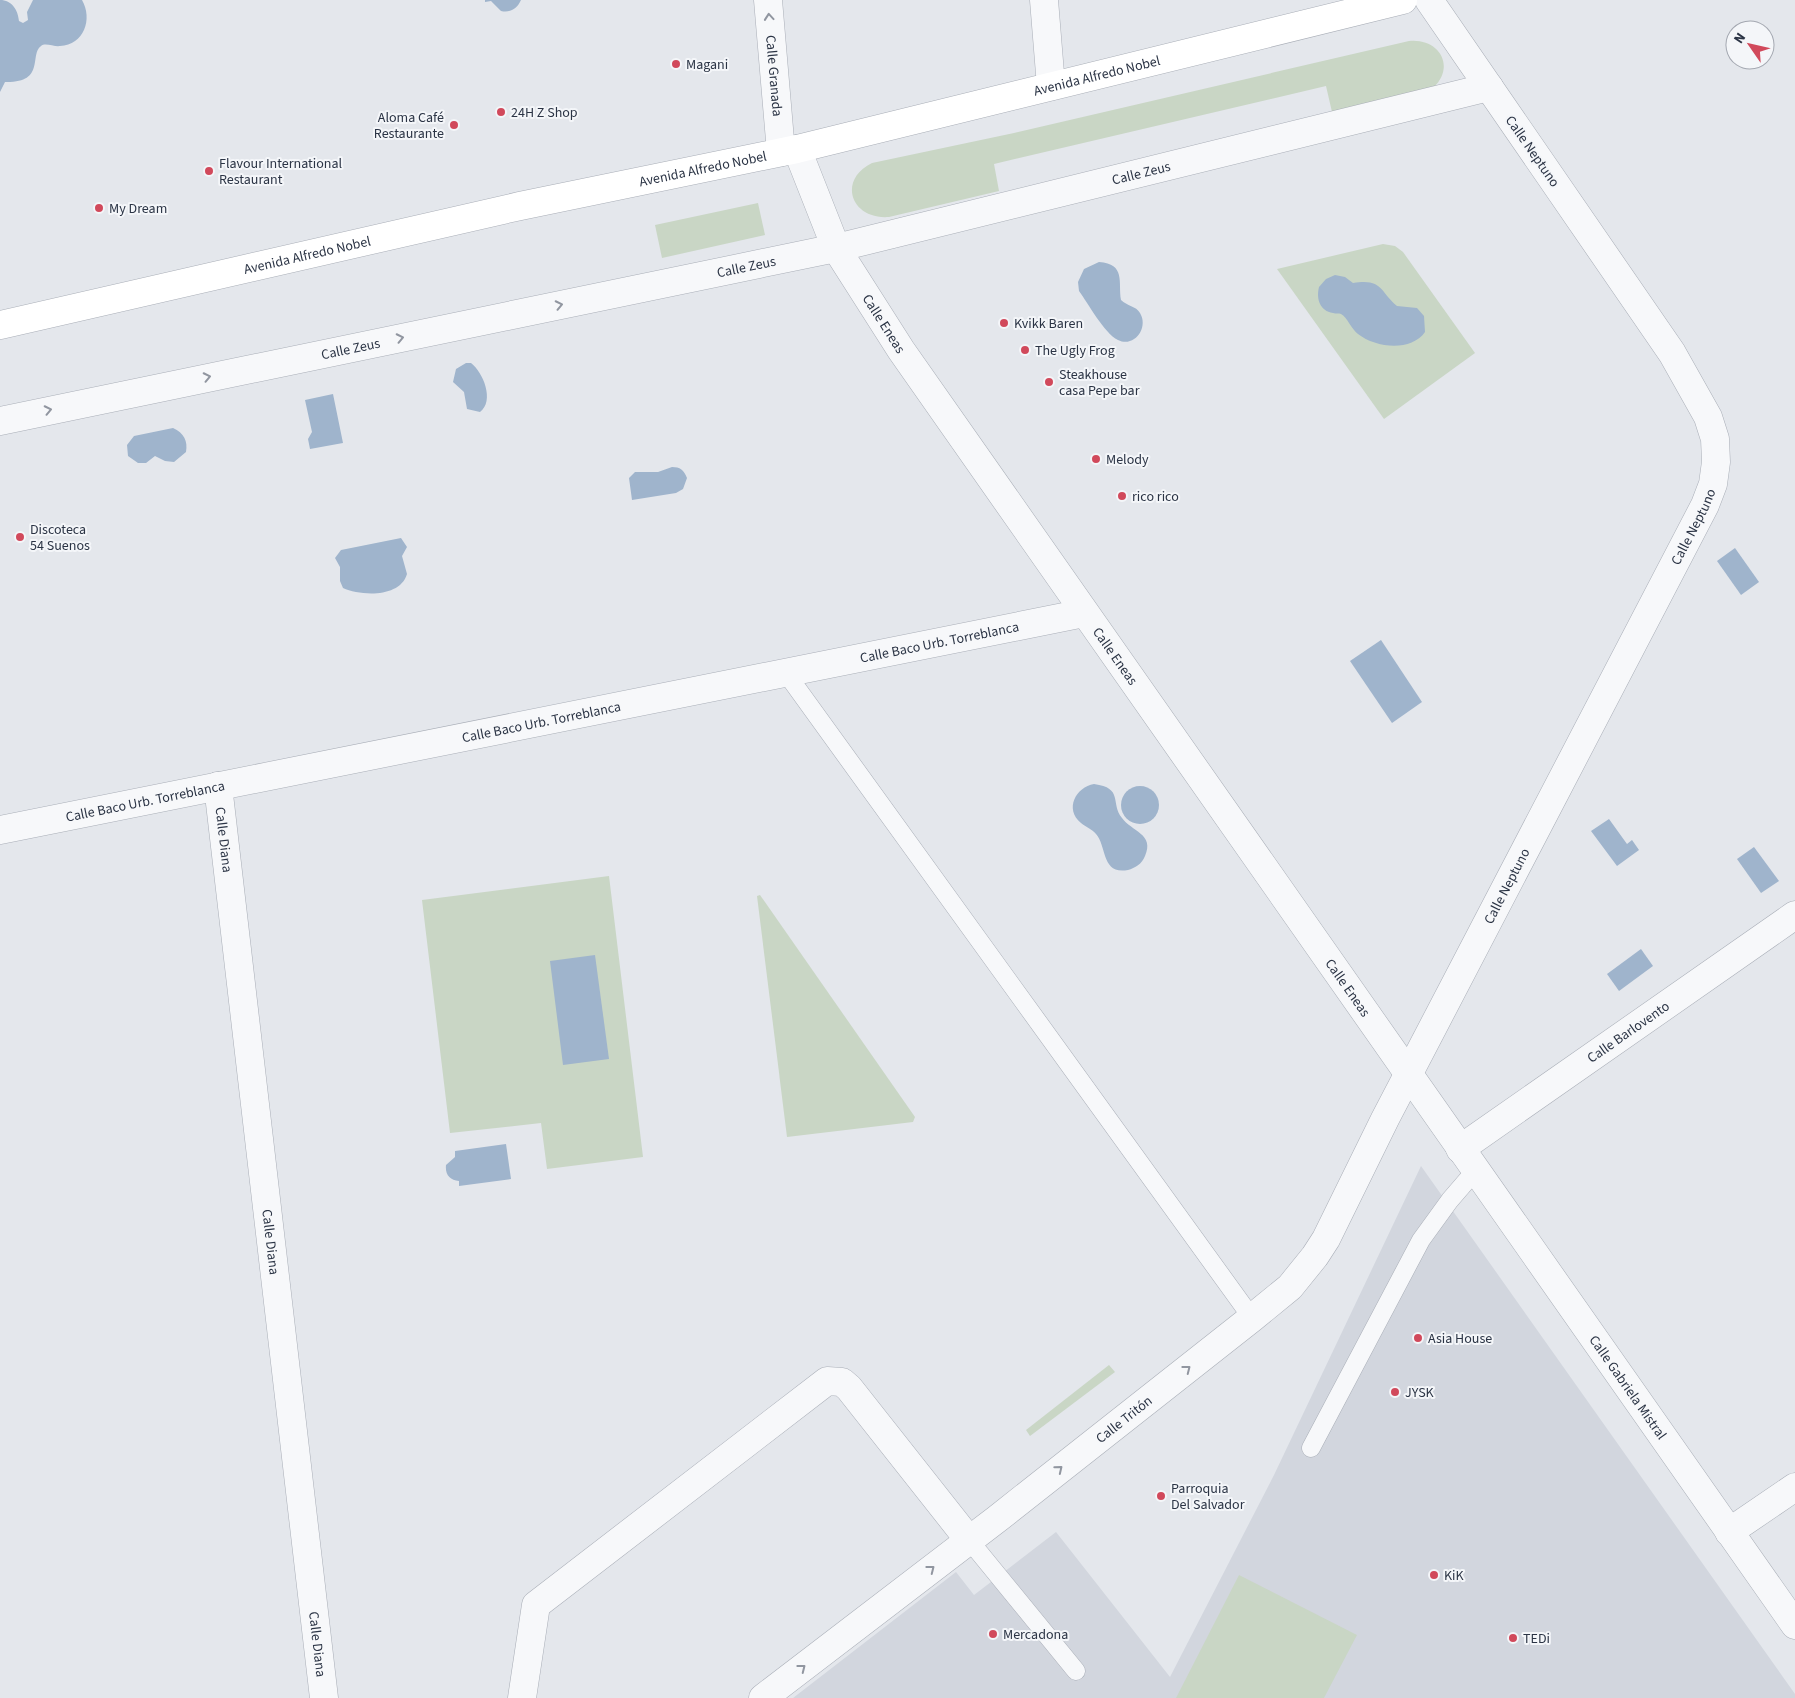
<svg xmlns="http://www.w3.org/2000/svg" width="1795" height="1698" viewBox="0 0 1795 1698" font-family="'Source Sans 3',sans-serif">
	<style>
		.built { fill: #d2d6de }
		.green { fill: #c9d6c5 }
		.water { fill: #9fb4cc }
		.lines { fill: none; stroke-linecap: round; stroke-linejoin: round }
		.lane-casing { stroke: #a9aeb7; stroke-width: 19 }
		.street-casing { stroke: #a9aeb7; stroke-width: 29 }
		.secondary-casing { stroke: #a9aeb7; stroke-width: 29 }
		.lane { stroke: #f7f8fa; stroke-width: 18 }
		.street { stroke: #f7f8fa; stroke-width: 28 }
		.secondary { stroke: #fff; stroke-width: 28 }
		.oneway { stroke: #9196a0 }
		.poi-dot { fill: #d1495b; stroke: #f4f6f9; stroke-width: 2 }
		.labels { text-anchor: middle; stroke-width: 4; stroke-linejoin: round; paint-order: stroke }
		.poi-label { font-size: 14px; fill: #2b3445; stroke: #f4f6f9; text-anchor: start }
		.street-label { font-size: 14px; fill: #2b3445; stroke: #f4f6f9 }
	</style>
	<rect width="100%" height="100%" fill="#e4e7ec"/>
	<!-- built -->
	<polygon class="built" points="1421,1166 1795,1694 1795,1698 793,1698 956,1572 974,1595 1056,1532 1170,1677 1274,1475"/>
	<!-- green -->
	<g class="green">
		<path d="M1409 41C1438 38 1456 65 1434 87L1332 112 1326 86 994 164 999 191 889 217C851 220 837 180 872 163L1014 133Z"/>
		<polygon points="758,203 765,235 662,258 655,225"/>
		<polygon points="1383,244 1395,246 1403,252 1475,353 1384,419 1277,269"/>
		<polygon points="609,876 643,1157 547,1169 541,1123 450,1133 422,900"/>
		<polygon points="760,895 915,1117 913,1122 787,1137 757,896"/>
		<polygon points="1109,1365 1115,1372 1030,1436 1026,1430"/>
		<polygon points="1239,1575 1357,1635 1324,1698 1176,1698"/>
	</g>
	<!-- water -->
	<g class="water">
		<path d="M0 0C12 0 18 10 19 21L23 23 28 20 27 12 33 0H82C93 19 84 45 60 46 54 47 45 42 41 46 29 55 46 83 5 82L0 92Z"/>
		<path d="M485 0H521C517 9 510 13 501 11L491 1 485 2Z"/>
		<path d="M1099 262C1126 264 1118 282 1121 300 1127 306 1136 306 1140 313 1149 328 1134 348 1118 340 1104 333 1088 303 1079 291L1078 282 1084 269Z"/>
		<path d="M1335 275 1345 277 1353 283C1383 278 1380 292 1397 306L1417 308 1424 316 1425 332C1411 352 1376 348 1358 334 1352 330 1347 317 1341 314 1339 313 1336 314 1333 313 1320 311 1316 299 1319 287L1326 279Z"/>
		<path d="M471 363C483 372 495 401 480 412L467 409 464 392 453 382 456 369 466 363Z"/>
		<polygon points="333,394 343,443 310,449 308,439 312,432 305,400"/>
		<path d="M173 428C184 433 188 441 186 452L174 462 165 461 155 456 146 463H138L128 456 127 445 134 436Z"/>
		<path d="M672 467C680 467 684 470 687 478L683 489 676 493 632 500 629 478 635 472H658Z"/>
		<path d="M401 538 407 547 402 556 407 574C400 598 361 596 343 588L340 581V567L335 558 341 550Z"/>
		<polygon points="1735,548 1759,582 1741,595 1717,561"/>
		<polygon points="1381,640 1422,702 1392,723 1350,661"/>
		<path d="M1094 784C1124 788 1110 803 1122 818 1131 831 1155 834 1145 856 1142 864 1135 868 1128 870 1101 875 1107 846 1096 834 1092 829 1086 827 1081 823 1064 809 1076 787 1094 784Z"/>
		<circle cx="1140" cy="805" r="19"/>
		<polygon points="1609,819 1627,844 1632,840 1639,850 1617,866 1591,831"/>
		<polygon points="1754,847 1779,881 1761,893 1737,859"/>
		<polygon points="1641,949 1653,966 1619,991 1607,974"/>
		<polygon points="595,955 609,1059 563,1065 550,961"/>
		<path d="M506 1144 511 1179 459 1186V1181C450 1180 445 1175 446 1165L455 1157V1151Z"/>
	</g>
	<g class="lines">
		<!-- lane casing -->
		<g class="lane-casing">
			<g id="lane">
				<polyline points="786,673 1252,1318"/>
				<polyline points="1311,1448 1421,1240 1450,1200 1475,1171"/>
				<polyline points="969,1540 1076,1671"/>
			</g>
		</g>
		<!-- street casing -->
		<g class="street-casing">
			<g id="street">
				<path id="s1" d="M768 0 781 152"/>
				<polyline points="1044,0 1051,86"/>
				<path id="s2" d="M797 149 836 248 901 350 1795 1625"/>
				<path id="s3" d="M0 421 836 248 1489 87"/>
				<path id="s4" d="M218 786 324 1698"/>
				<path id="s5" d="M0 830 1084 613"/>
				<path id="s6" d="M1460 1149 1795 915"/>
				<polyline points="1729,1532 1795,1487"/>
				<polyline points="522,1698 536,1605 827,1381 842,1382 849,1388 969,1540"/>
				<path id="s7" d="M763 1698 997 1519 1252 1318 1290 1287 1315 1256 1326 1239 1385 1119 1705 505 1713 484 1716 462 1715 439 1708 417 1672 353 1429 0"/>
			</g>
		</g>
		<!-- secondary casing -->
		<g class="secondary-casing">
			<g id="secondary">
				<path id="s8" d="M0 325 520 206 797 149 1403 0"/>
			</g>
		</g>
		<!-- lane -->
		<use href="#lane" class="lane"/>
		<!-- street -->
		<use href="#street" class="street"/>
		<!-- secondary -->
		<use href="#secondary" class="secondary"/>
	</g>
	<!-- one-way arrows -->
	<defs><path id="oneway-chevron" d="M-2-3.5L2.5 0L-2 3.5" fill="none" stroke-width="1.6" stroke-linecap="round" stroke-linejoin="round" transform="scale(1.25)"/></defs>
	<g class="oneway">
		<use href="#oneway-chevron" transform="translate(769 17) rotate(-95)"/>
		<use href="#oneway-chevron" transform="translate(559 305) rotate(-12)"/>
		<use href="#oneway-chevron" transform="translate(400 338) rotate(-12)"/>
		<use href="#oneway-chevron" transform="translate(207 377) rotate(-12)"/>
		<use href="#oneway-chevron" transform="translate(48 410) rotate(-12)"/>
		<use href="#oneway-chevron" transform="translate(1187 1369) rotate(-38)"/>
		<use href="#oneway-chevron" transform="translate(1059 1469) rotate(-39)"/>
		<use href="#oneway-chevron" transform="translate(931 1569) rotate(-38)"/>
		<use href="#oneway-chevron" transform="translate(802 1668) rotate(-38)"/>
	</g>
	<!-- markers -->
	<g class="poi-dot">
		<circle cx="676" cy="64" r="5"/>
		<circle cx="501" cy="112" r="5"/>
		<circle cx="454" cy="125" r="5"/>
		<circle cx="209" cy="171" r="5"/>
		<circle cx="99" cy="208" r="5"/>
		<circle cx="1004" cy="323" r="5"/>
		<circle cx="1025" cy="350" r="5"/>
		<circle cx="1049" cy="382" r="5"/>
		<circle cx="1096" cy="459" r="5"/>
		<circle cx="1122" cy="496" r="5"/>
		<circle cx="20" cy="537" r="5"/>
		<circle cx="1418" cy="1338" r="5"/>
		<circle cx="1395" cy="1392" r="5"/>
		<circle cx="1161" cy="1496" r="5"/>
		<circle cx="1434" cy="1575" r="5"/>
		<circle cx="993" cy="1634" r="5"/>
		<circle cx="1513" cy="1638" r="5"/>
	</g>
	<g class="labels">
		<!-- poi labels -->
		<g class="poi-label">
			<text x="686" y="69">Magani</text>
			<text x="511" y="117">24H Z Shop</text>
			<text x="444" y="122" text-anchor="end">Aloma Café<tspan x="444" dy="16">Restaurante</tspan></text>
			<text x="219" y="168">Flavour International<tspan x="219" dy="16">Restaurant</tspan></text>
			<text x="109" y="213">My Dream</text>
			<text x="1014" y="328">Kvikk Baren</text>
			<text x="1035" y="355">The Ugly Frog</text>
			<text x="1059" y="379">Steakhouse<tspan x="1059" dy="16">casa Pepe bar</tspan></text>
			<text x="1106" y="464">Melody</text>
			<text x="1132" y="501">rico rico</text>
			<text x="30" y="534">Discoteca<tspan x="30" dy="16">54 Suenos</tspan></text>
			<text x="1428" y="1343">Asia House</text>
			<text x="1405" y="1397">JYSK</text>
			<text x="1171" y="1493">Parroquia<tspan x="1171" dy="16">Del Salvador</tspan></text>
			<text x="1444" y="1580">KiK</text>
			<text x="1003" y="1639">Mercadona</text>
			<text x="1523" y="1643">TEDi</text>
		</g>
		<!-- street labels -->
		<g class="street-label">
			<text dy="5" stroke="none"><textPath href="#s8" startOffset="1125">Avenida Alfredo Nobel</textPath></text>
			<text dy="5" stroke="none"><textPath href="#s1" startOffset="76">Calle Granada</textPath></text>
			<text transform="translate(1533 151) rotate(55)" y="5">Calle Neptuno</text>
			<text dy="5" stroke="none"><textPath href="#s8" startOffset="720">Avenida Alfredo Nobel</textPath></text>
			<text dy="5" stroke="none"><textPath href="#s3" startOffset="1168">Calle Zeus</textPath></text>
			<text dy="5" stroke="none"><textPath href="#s8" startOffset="315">Avenida Alfredo Nobel</textPath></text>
			<text dy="5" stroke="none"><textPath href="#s3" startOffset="762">Calle Zeus</textPath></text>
			<text dy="5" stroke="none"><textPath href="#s2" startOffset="196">Calle Eneas</textPath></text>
			<text dy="5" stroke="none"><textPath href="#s3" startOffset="358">Calle Zeus</textPath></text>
			<text dy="5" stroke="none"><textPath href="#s7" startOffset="1530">Calle Neptuno</textPath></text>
			<text dy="5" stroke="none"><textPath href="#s5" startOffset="958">Calle Baco Urb. Torreblanca</textPath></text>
			<text dy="5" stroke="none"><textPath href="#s2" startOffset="601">Calle Eneas</textPath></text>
			<text dy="5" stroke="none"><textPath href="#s5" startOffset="552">Calle Baco Urb. Torreblanca</textPath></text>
			<text dy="5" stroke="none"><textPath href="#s5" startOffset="148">Calle Baco Urb. Torreblanca</textPath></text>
			<text dy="5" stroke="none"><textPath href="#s4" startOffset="54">Calle Diana</textPath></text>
			<text dy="5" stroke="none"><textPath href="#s7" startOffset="1125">Calle Neptuno</textPath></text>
			<text dy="5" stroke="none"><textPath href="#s2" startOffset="1006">Calle Eneas</textPath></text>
			<text dy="5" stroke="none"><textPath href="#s6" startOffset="205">Calle Barlovento</textPath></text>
			<text dy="5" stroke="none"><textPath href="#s4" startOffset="459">Calle Diana</textPath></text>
			<text dy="5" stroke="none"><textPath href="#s2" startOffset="1494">Calle Gabriela Mistral</textPath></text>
			<text dy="5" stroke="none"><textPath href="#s7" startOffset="456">Calle Tritón</textPath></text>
			<text dy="5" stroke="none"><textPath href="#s4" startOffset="864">Calle Diana</textPath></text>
		</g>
	</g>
	<!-- north arrow -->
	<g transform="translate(1750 45) rotate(304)"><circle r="24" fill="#f4f6f9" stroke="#a4a8b1"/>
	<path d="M0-4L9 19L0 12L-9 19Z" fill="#d1495b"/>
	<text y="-8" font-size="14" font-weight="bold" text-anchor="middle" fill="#2b3445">N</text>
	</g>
</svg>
